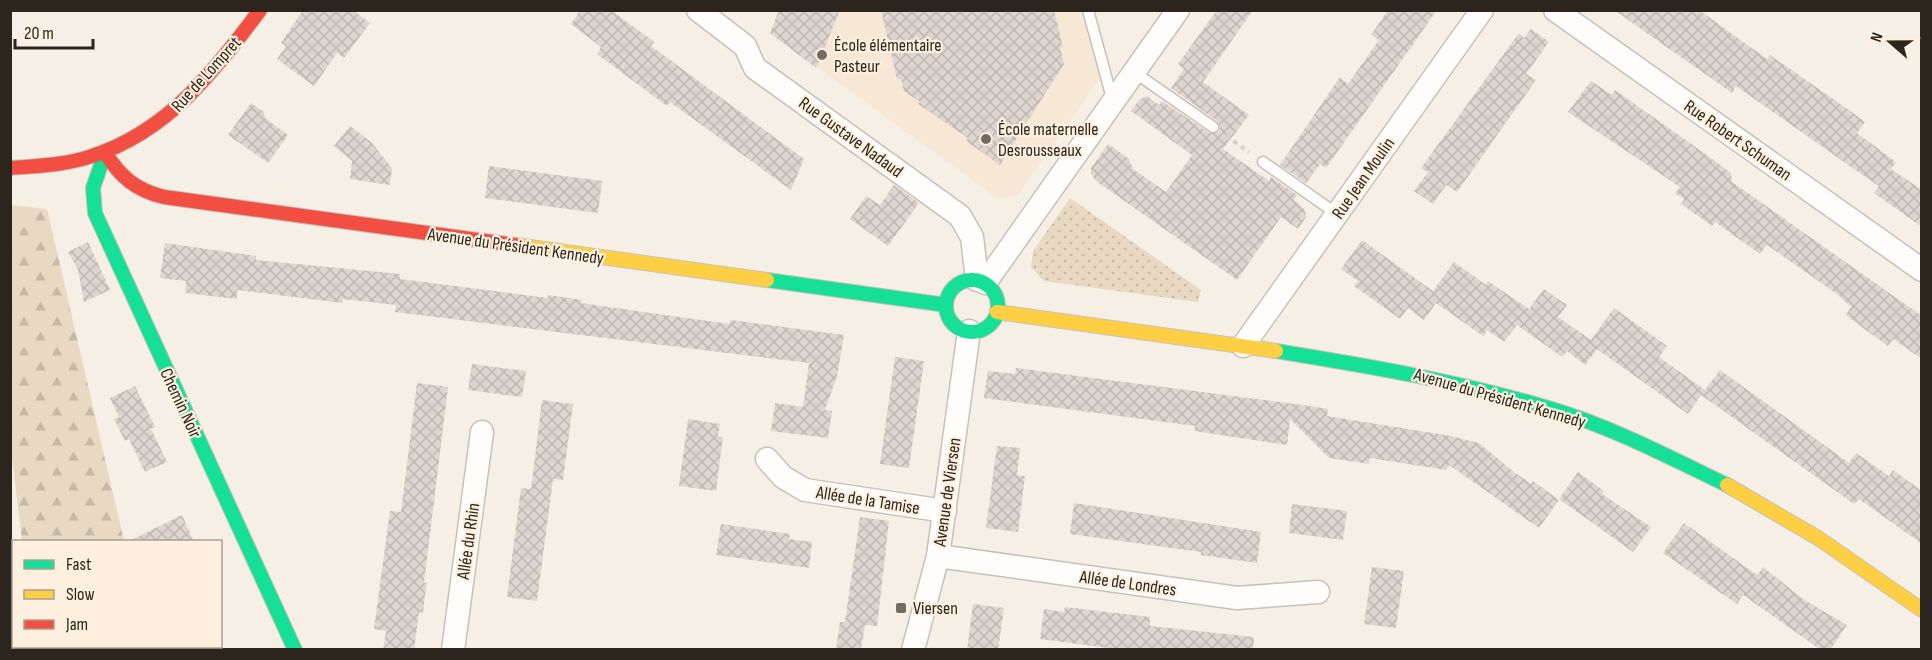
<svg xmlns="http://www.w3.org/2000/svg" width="1932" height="660" viewBox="0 0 1932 660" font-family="'Sofia Sans Condensed',sans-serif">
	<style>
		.built { fill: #f7e8d6 }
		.green { fill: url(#green-dots) }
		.forest { fill: url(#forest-firs) }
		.building { fill: url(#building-cross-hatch) }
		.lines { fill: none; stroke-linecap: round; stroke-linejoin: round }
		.lane-casing { stroke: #c8c1b9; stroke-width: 13 }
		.street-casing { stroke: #c8c1b9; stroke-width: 25 }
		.fast-casing { stroke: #c8c1b9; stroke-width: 16 }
		.slow-casing { stroke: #c8c1b9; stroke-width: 16 }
		.jam-casing { stroke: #c8c1b9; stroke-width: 16 }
		.path { stroke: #d4d2cf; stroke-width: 4; stroke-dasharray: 4.5 4.5; stroke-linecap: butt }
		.lane { stroke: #fefdfb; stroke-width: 10 }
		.street { stroke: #fefdfb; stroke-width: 22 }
		.fast { stroke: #16e098; stroke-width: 14 }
		.slow { stroke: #ffcf43; stroke-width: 14 }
		.jam { stroke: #f24e42; stroke-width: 14 }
		.poi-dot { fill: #726c64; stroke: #fdf0df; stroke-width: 2 }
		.labels { text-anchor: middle; stroke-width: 4.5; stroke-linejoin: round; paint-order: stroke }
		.poi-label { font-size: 18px; fill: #2b251e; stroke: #fdf0df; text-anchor: start }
		.street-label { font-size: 18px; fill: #2b251e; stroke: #fdf0df }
	</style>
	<defs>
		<pattern id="green-dots" width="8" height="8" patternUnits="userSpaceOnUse" patternTransform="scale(1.5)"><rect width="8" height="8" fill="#e9d8c2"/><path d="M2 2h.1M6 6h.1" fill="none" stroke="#c8b9a6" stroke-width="1.8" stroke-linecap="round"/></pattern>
		<pattern id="forest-firs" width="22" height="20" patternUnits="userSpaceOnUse" patternTransform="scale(1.5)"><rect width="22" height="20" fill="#e9d8c2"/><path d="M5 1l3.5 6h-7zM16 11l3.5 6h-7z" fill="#c8b9a6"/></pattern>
		<pattern id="building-cross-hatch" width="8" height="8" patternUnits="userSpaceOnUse" patternTransform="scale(1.5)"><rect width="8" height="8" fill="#ded5d0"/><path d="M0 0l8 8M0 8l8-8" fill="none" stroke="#bfb7b2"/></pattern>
	</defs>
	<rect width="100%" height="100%" fill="#f6efe6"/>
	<!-- built -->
	<polygon class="built" points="779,11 1088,11 1105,71 1018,195 997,198 770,33"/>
	<!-- green -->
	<polygon class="green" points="1070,198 1201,290 1198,302 1044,281 1031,267 1033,251"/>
	<!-- forest -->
	<g class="forest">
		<polygon points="11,205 47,209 124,541 22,541 10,440"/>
		<polygon points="27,646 136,646 136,649 27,650"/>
	</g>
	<!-- building -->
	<g class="building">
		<polygon points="303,10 353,10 370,23 344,58 337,53 314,86 277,59 286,46 281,43"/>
		<polygon points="580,10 611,10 654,42 651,46 804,159 791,190 670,102 667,106 597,54 601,47 571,24"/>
		<polygon points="779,10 840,10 816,68 770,33"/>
		<polygon points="881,10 1054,10 1063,48 1060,48 1064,64 1000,165 966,141 968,138 918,104 920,102 904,91 901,79 897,79"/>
		<polygon points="1217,10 1253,10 1203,82 1249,115 1223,149 1269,181 1271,177 1297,195 1294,200 1305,210 1306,217 1298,229 1281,217 1237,280 1096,181 1091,174 1091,168 1108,144 1129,159 1133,169 1166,192 1192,155 1131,111 1139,100 1147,96 1159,105 1162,101 1209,133 1219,132 1220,127 1217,121 1171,88 1184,69 1178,64"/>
		<polygon points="1388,10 1437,10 1326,168 1320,164 1306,183 1280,165 1340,77 1348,84 1379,40 1371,35"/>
		<polygon points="1614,10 1699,10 1767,59 1770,55 1846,108 1865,122 1857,133 1896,162 1891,169 1922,190 1922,227 1874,193 1879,186 1851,167 1736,86 1732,93"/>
		<polygon points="1531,29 1549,42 1526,74 1536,80 1457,192 1446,185 1433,204 1414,191 1428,172 1421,168 1519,33 1524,38"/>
		<polygon points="1591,81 1612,95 1615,90 1704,153 1731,173 1732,182 1922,316 1922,359 1893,339 1888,346 1867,331 1846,315 1851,307 1837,294 1767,245 1760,254 1715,222 1712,226 1681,204 1684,199 1675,193 1680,187 1568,112"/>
		<polygon points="251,103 264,112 265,118 288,135 268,163 228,135"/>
		<polygon points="350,126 371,142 392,168 390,185 350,179 352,161 334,146"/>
		<polygon points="489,166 602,181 598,213 485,198"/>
		<polygon points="894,185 919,203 888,246 850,219 866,196 880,205"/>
		<polygon points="1362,240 1433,291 1454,262 1486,285 1488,281 1529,309 1544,289 1567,305 1558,317 1591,340 1614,308 1667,346 1659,357 1705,390 1720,370 1849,463 1856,453 1889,476 1893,470 1922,491 1922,544 1859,499 1854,504 1701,395 1688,414 1597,349 1585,365 1567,351 1562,357 1517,325 1504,342 1487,330 1483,336 1436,303 1424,320 1408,308 1400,319 1354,286 1358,281 1341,269"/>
		<polygon points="88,242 110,290 84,302 78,270 68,252"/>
		<polygon points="165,243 256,256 256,260 400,274 400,279 548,298 548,295 582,300 581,303 665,315 730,324 731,320 844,335 837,376 825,410 832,411 828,438 771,431 775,403 803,407 809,363 395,312 396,305 343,299 343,303 237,290 237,299 185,293 186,281 160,278"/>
		<polygon points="895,357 924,361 909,468 880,464"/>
		<polygon points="472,364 526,371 522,397 468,390"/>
		<polygon points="1016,368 1310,406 1328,409 1327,416 1451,436 1479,443 1514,472 1531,484 1533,481 1559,500 1539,528 1449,465 1446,470 1370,458 1369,464 1329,458 1290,419 1287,445 1194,431 1195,426 984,398 988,371 1015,374"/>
		<polygon points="417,383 448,387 424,583 427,583 425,594 423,613 419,612 414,650 383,650 386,631 374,629 390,511 401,512"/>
		<polygon points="135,386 155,427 151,429 167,462 145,472 129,439 125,441 114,419 119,417 110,398"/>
		<polygon points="542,400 573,404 563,480 553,479 537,601 507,597 521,488 531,489"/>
		<polygon points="688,419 720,424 718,436 723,437 716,491 679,486"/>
		<polygon points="997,446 1020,448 1017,475 1025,476 1018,532 986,528"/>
		<polygon points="1578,472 1604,491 1602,494 1651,527 1633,552 1559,499"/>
		<polygon points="1074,503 1261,532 1257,563 1201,555 1201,552 1070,534"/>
		<polygon points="1292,504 1347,511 1343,540 1289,533"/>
		<polygon points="182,515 194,542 127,542"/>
		<polygon points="860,517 889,521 877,626 865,625 861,650 836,650 840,622 845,622"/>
		<polygon points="1684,523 1757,575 1763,567 1803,599 1847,625 1830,650 1821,650 1743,595 1737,604 1663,553"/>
		<polygon points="721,524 790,534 789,539 812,542 809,568 716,555"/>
		<polygon points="1372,567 1404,571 1396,628 1364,624"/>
		<polygon points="973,604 1004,608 998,650 967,650"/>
		<polygon points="1065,607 1150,617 1150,626 1254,637 1253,650 1123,650 1040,639 1044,609 1064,612"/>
	</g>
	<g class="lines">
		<!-- lane casing -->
		<g class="lane-casing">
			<g id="lane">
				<polyline points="1088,10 1113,102"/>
				<polyline points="1134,72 1213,127"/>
				<polyline points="1263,162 1337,214"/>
			</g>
		</g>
		<!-- street casing -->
		<g class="street-casing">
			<g id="street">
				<polyline points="698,10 745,46 755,68 960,216 972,237 977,280"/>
				<polyline points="1555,10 1922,270"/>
				<polyline points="985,283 1178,10"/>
				<polyline points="1243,346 1482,10"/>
				<polyline points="767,459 783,477 805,490 945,511"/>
				<polyline points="938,556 1237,598 1318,592"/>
				<polyline points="453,650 482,432"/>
				<polyline points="913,650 938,556 969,331"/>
			</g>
		</g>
		<!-- fast casing -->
		<g class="fast-casing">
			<g id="fast">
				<polyline points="105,153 93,188 95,213 295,650"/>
				<polyline points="767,280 946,305"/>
				<circle cx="972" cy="306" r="26"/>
				<path d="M1276 351C1368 366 1458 381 1548 408 1610 426 1669 457 1727 485"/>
			</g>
		</g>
		<!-- slow casing -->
		<g class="slow-casing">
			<g id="slow">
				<polyline points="515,245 767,280"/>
				<polyline points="997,312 1276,351"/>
				<polyline points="1727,485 1818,538 1922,610"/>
			</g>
		</g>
		<!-- jam casing -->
		<g class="jam-casing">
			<g id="jam">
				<path d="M105 153C121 177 135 190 164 197L515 245"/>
				<path d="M10 168C38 166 66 165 92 156 167 132 215 71 260 10"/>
			</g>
		</g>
		<!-- path -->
		<polyline class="path" points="1226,136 1249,152"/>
		<!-- lane -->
		<use href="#lane" class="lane"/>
		<!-- street -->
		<use href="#street" class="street"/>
		<!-- fast -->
		<use href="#fast" class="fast"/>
		<!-- slow -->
		<use href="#slow" class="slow"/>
		<!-- jam -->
		<use href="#jam" class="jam"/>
	</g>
	<!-- markers -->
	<g class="poi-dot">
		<circle cx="822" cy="55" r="6"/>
		<circle cx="986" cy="139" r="6"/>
		<rect x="895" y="602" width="12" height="12" rx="3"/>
	</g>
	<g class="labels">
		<!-- poi labels -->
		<g class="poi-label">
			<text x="834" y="51">École élémentaire<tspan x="834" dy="21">Pasteur</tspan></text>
			<text x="998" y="135">École maternelle<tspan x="998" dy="21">Desrousseaux</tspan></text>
			<text x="913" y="614">Viersen</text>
		</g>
		<!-- street labels -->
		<g class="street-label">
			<text transform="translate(206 74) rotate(-48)" y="6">Rue de Lompret</text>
			<text transform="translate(851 137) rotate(36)" y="6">Rue Gustave Nadaud</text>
			<text transform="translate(1738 140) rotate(35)" y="6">Rue Robert Schuman</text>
			<text transform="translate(1363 178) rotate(-55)" y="6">Rue Jean Moulin</text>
			<text transform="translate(516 246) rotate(8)" y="6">Avenue du Président Kennedy</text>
			<text transform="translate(1500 398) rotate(16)" y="6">Avenue du Président Kennedy</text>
			<text transform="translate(181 403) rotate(65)" y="6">Chemin Noir</text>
			<text transform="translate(947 492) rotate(-82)" y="6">Avenue de Viersen</text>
			<text transform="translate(868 500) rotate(9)" y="6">Allée de la Tamise</text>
			<text transform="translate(468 541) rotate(-82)" y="6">Allée du Rhin</text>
			<text transform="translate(1128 583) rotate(8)" y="6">Allée de Londres</text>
		</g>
	</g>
	<!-- border -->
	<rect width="1932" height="660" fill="none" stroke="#2b251e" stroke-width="24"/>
	<!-- legend -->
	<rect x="12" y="540" width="210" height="108" fill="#fdf0df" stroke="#a99f92" stroke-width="1.5"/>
	<rect x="24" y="560" width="30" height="9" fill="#16e098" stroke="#a99f92" stroke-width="1.5"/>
	<text x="66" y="570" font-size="18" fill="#2b251e">Fast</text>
	<rect x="24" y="590" width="30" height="9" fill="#ffcf43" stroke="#a99f92" stroke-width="1.5"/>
	<text x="66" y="600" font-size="18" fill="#2b251e">Slow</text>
	<rect x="24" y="620" width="30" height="9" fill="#f24e42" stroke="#a99f92" stroke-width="1.5"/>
	<text x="66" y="630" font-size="18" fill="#2b251e">Jam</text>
	<!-- north arrow -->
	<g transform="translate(1890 42) rotate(290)" stroke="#fdf0df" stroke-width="4.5" paint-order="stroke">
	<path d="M0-4.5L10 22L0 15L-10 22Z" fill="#2b251e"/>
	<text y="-9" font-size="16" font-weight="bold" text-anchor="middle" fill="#2b251e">N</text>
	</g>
	<!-- scale -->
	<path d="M15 39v9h78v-9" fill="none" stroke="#2b251e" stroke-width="3"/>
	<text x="24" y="39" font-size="18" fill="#2b251e" stroke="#fdf0df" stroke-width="4.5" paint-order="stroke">20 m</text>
</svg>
